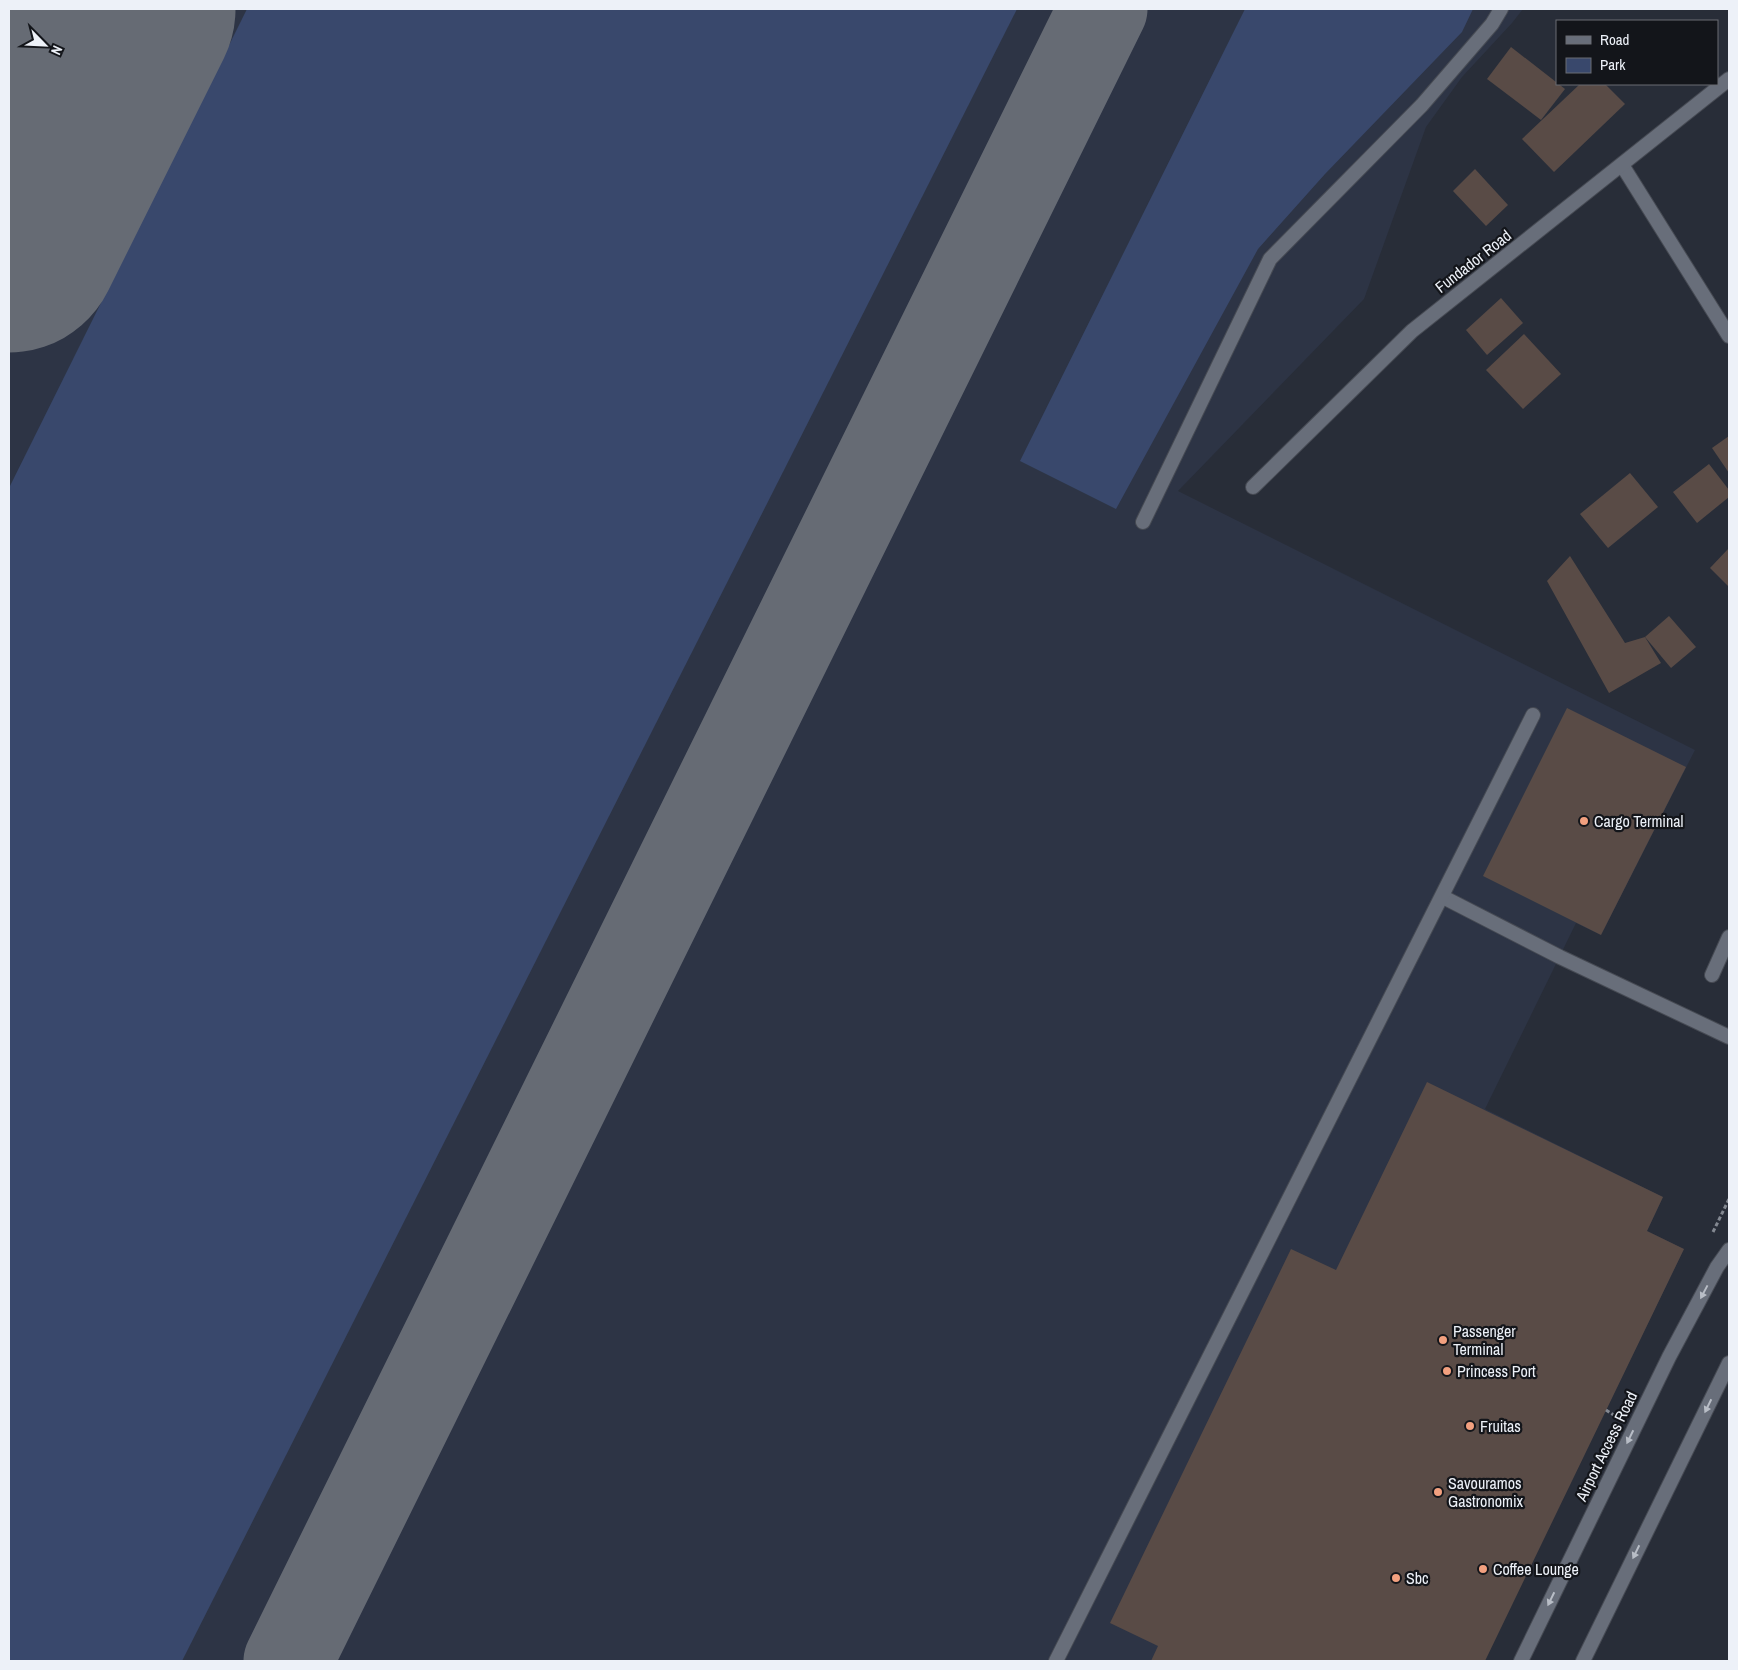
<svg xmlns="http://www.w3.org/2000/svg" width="1738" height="1670" viewBox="0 0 1738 1670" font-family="'Archivo Narrow',sans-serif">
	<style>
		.built { fill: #2d3445 }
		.green { fill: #39486c }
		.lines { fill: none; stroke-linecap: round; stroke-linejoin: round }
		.taxiway { stroke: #666b74; stroke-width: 89 }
		.runway { stroke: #666b74; stroke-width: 221 }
		.building { fill: #594b46 }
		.service-casing { stroke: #464a53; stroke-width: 16 }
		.minor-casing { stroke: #464a53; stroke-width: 16 }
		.path { stroke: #838891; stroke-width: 3; stroke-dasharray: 4 2.5; stroke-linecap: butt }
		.service { stroke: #686e7a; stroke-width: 14 }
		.minor { stroke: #686e7a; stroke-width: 14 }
		.oneway { fill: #b8bdc6 }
		.poi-dot { fill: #f2a07f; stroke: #13151a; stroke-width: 2 }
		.labels { text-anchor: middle; stroke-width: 4.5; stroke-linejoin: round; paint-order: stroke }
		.street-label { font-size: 16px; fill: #edf1f8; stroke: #13151a }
		.poi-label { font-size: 16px; fill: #edf1f8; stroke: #13151a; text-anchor: start }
	</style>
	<rect width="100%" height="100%" fill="#282d38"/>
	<!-- built -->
	<polygon class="built" points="9,9 1523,9 1512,23 1462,77 1426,127 1364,299 1178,491 1695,750 1601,935 1576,923 1485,1109 1663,1197 1647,1231 1684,1249 1484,1661 9,1661"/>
	<!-- green -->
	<g class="green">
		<polygon points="247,9 1017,9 182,1661 9,1661 9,488"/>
		<polygon points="1245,9 1473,9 1462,32 1325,174 1258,249 1116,509 1020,461"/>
	</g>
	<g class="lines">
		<!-- taxiway -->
		<polyline class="taxiway" points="288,1661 1103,9"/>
		<!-- runway -->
		<polyline class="runway" points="9,242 125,9"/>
	</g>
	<!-- building -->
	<g class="building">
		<polygon points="1511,47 1565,89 1541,120 1487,79"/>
		<polygon points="1580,84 1605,84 1625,104 1554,172 1522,139"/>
		<polygon points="1475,169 1508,205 1486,226 1453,191"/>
		<polygon points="1501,298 1523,323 1487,355 1466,330"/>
		<polygon points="1524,334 1561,374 1523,409 1486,370"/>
		<polygon points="1729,436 1729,473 1712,448"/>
		<polygon points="1709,464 1729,490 1729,497 1697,523 1673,492"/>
		<polygon points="1630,473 1658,507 1608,548 1580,514"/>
		<polygon points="1729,548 1729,587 1710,568"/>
		<polygon points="1570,556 1625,643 1645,637 1661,663 1609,693 1547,581"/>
		<polygon points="1669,616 1696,647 1671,668 1645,637"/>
		<polygon points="1567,708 1686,767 1601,935 1483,876"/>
		<polygon points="1427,1082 1663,1197 1647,1231 1684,1249 1485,1661 1151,1661 1158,1646 1110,1623 1291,1249 1336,1270"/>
	</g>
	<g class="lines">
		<!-- service casing -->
		<g class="service-casing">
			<g id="service">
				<polyline points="1143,522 1270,259 1422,105 1492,24 1501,9"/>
				<polyline points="1443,897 1560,957 1729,1037"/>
				<polyline points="1712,975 1729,937"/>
				<polyline points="1056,1661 1533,715"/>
			</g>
		</g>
		<!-- minor casing -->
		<g class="minor-casing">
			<g id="minor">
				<polyline points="1622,165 1729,336"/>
				<polyline points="1253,487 1412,331 1729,79"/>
				<polyline points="1521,1661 1669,1357 1717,1267 1729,1250"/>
				<polyline points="1583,1661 1729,1363"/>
			</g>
		</g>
		<!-- path -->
		<g class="path">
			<polyline points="1713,1232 1729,1199"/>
			<polyline points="1606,1410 1615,1416"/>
		</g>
		<!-- service -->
		<use href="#service" class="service"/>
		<!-- minor -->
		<use href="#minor" class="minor"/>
	</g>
	<!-- one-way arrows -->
	<defs><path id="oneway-solid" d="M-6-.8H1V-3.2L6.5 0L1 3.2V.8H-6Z" transform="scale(1.25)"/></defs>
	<g class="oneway">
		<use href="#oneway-solid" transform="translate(1704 1292) rotate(118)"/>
		<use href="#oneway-solid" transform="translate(1708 1406) rotate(116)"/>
		<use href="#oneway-solid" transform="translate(1630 1437) rotate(116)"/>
		<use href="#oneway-solid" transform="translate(1636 1552) rotate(116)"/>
		<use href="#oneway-solid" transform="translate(1551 1599) rotate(116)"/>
	</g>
	<!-- markers -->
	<g class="poi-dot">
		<circle cx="1584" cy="821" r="5"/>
		<circle cx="1443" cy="1340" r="5"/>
		<circle cx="1447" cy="1371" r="5"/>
		<circle cx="1470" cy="1426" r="5"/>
		<circle cx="1438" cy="1492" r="5"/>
		<circle cx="1483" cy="1569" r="5"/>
		<circle cx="1396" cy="1578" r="5"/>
	</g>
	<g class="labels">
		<!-- street labels -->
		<g class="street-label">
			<text transform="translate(1473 261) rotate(-38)" y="6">Fundador Road</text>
			<text transform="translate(1606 1446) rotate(-64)" y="6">Airport Access Road</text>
		</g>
		<!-- poi labels -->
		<g class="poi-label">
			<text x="1594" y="827">Cargo Terminal</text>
			<text x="1453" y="1337">Passenger<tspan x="1453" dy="18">Terminal</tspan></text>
			<text x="1457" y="1377">Princess Port</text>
			<text x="1480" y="1432">Fruitas</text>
			<text x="1448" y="1489">Savouramos<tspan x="1448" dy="18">Gastronomix</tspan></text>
			<text x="1493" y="1575">Coffee Lounge</text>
			<text x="1406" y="1584">Sbc</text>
		</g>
	</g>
	<!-- border -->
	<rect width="1738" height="1670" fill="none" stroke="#edf1f8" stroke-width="20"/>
	<!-- legend -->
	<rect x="1556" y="20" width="162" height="65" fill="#13151a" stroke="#6a6d73"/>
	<rect x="1566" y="36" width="25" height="8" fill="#686e7a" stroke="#6a6d73"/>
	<text x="1600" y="45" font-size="15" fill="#edf1f8">Road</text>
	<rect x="1566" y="58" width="25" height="15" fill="#39486c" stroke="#6a6d73"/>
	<text x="1600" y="70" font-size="15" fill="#edf1f8">Park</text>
	<!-- north arrow -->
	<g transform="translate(45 45) rotate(114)" stroke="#13151a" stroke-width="4" paint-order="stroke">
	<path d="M0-4L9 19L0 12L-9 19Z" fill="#edf1f8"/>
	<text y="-8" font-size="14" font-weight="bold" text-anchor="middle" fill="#edf1f8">N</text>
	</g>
</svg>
